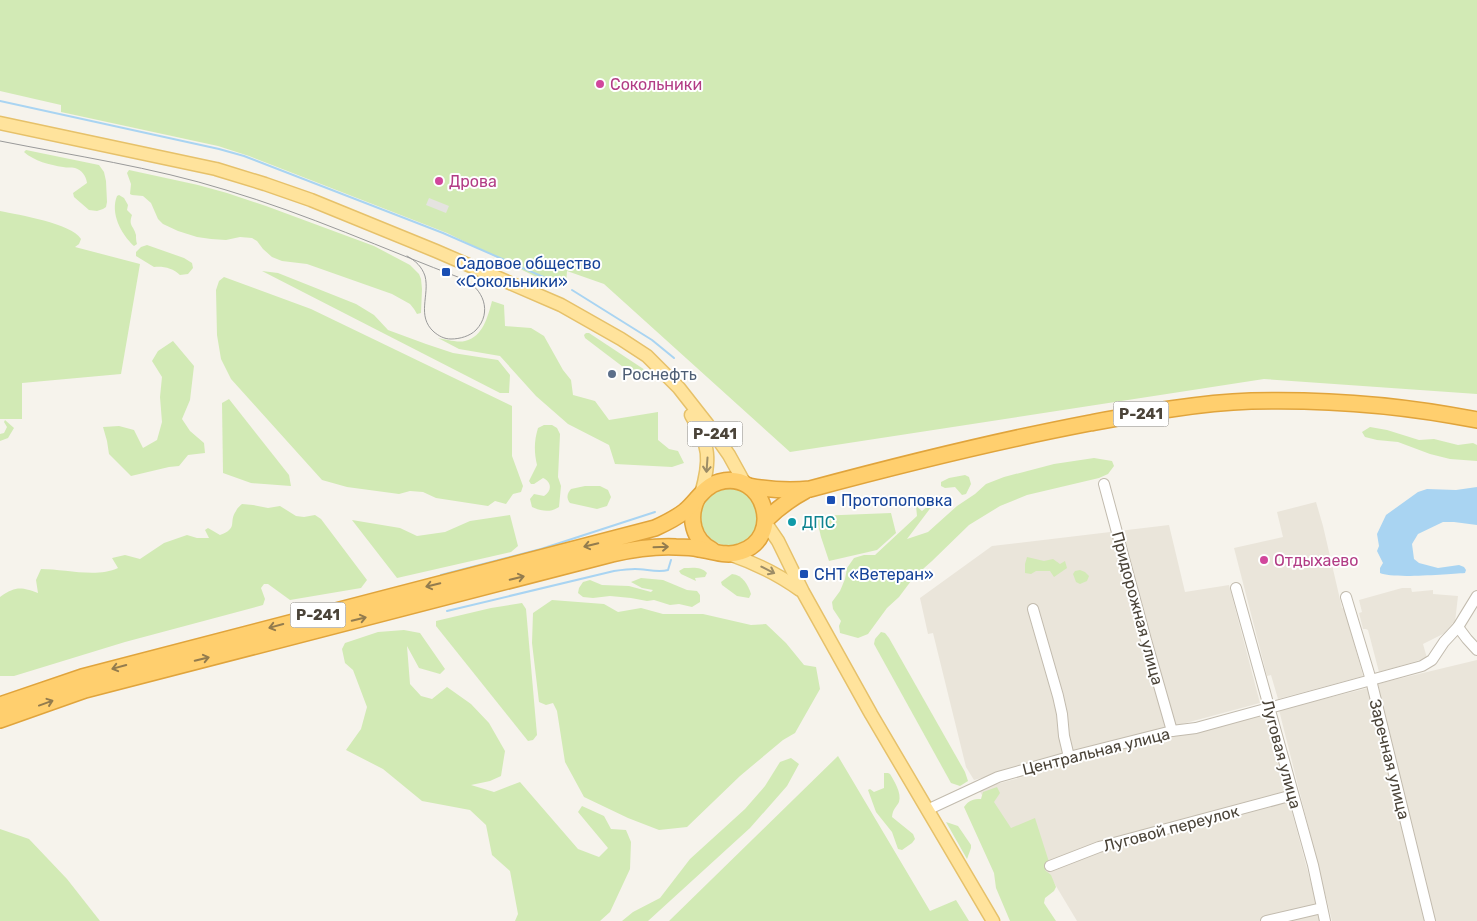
<svg xmlns="http://www.w3.org/2000/svg" width="1477" height="921" viewBox="0 0 1477 921" font-family="Rubik,sans-serif">
	<style>
		.residential { fill: #eae5da }
		.green { fill: #d2eab5 }
		.parking { fill: #e5e3e0 }
		.water { fill: #a9d4f2 }
		.lines { fill: none; stroke-linecap: round; stroke-linejoin: round }
		.stream { stroke: #a9d4f2; stroke-width: 2 }
		.minor-casing { stroke: #c2bbae; stroke-width: 12 }
		.major-casing { stroke: #e6c16a; stroke-width: 15 }
		.highway-casing { stroke: #e0a43c; stroke-width: 18 }
		.minor { stroke: #fff; stroke-width: 10 }
		.major { stroke: #ffe39c; stroke-width: 12 }
		.highway { stroke: #ffcf6e; stroke-width: 15 }
		.tram { stroke: #9a9a9a; stroke-width: 1 }
		.oneway { stroke: #9c8c66 }
		.oneway2 { stroke: #937c4e }
		.hotel-dot { fill: #d1479c; stroke: #fff; stroke-width: 2 }
		.transit-dot { fill: #1a4fb4; stroke: #fff; stroke-width: 2 }
		.service-dot { fill: #5c6f8a; stroke: #fff; stroke-width: 2 }
		.culture-dot { fill: #0f9aa8; stroke: #fff; stroke-width: 2 }
		.labels { text-anchor: middle; stroke-width: 4; stroke-linejoin: round; paint-order: stroke }
		.shield { fill: #fff; stroke: #817c74; stroke-width: 1 }
		.shield-label { font-size: 15px; font-weight: bold; fill: #4b4439 }
		.hotel-label { font-size: 16px; fill: #b23c85; stroke: #fff; text-anchor: start }
		.transit-label { font-size: 16px; fill: #164399; stroke: #fff; text-anchor: start }
		.service-label { font-size: 16px; fill: #4e5e75; stroke: #fff; text-anchor: start }
		.culture-label { font-size: 16px; fill: #0d838f; stroke: #fff; text-anchor: start }
		.street-label { font-size: 16px; fill: #4b4439; stroke: #fff }
	</style>
	<rect width="100%" height="100%" fill="#f6f3ec"/>
	<!-- residential -->
	<g class="residential">
		<polygon points="1316,502 1323,526 1342,608 1345,609 1347,617 1363,676 1278,699 1271,675 1267,676 1234,548 1283,537 1277,512"/>
		<polygon points="1169,525 1185,592 1229,585 1260,703 974,780 966,767 933,633 928,634 920,598 992,546"/>
		<polygon points="1402,588 1411,588 1412,592 1433,590 1433,594 1458,596 1455,622 1447,632 1423,644 1427,658 1379,672 1368,630 1366,629 1363,629 1359,613 1362,612 1359,600"/>
		<polygon points="1477,660 1477,921 1434,921 1377,684"/>
		<polygon points="1368,688 1425,921 1332,921 1279,710"/>
		<polygon points="1265,711 1321,921 1077,921 1047,871 1034,825 1011,839 978,789"/>
	</g>
	<!-- green -->
	<g class="green">
		<polygon points="0,0 1477,0 1477,394 1264,379 790,452 604,284 567,271 566,284 565,286 557,287 447,233 249,156 218,146 61,112 61,105 0,91"/>
		<path d="M26 150 99 165 104 172 106 181 107 202 106 207 103 209 97 211 89 210 74 197 73 193 87 183C86 176 82 170 75 168 71 167 67 168 63 167 50 165 34 161 24 152Z"/>
		<polygon points="129,170 198,185 227,193 266,206 374,246 410,265 419,274 421,279 422,289 421,313 417,314 414,309 410,304 392,294 307,264 282,261 272,257 263,249 257,241 252,238 240,237 226,240 211,239 197,237 178,231 163,224 158,219 151,203 143,196 132,195 130,194 131,184 127,173"/>
		<path d="M119 195 124 198 128 205 127 210 132 215C128 226 134 226 136 235 136 238 136 241 137 244L134 246C121 234 110 213 117 196Z"/>
		<path d="M0 211C19 215 71 223 81 239L79 244 75 247 140 264 121 374 22 383V419H0Z"/>
		<path d="M147 245 184 258 192 263 193 268 188 274 180 275C173 268 163 266 154 267L136 256V252L141 247Z"/>
		<polygon points="262,271 278,273 356,304 374,315 388,330 426,344 453,353 498,360 510,375 509,393 500,393"/>
		<polygon points="224,277 311,309 512,406 512,456 523,486 521,492 513,494 506,504 495,501 488,506 436,498 423,492 410,491 399,494 347,487 322,480 231,379 221,359 217,335 216,290 219,281"/>
		<path d="M492 301 504 305 505 326 531 328 544 336 563 370 571 380 573 395 595 401 609 420 658 412V440L669 449 678 451 684 463 672 467 615 464 609 445 568 424 536 396 500 356 459 349 438 338C445 339 457 343 465 341 483 337 488 316 492 301Z"/>
		<polygon points="586,333 589,333 645,370 649,374 648,378 643,380 631,373 585,338 584,335"/>
		<polygon points="173,341 194,366 190,400 182,419 190,431 204,443 205,453 188,455 179,466 169,467 131,476 109,454 107,441 103,427 119,426 134,430 143,448 157,440 162,422 160,397 162,377 152,361 158,351"/>
		<polygon points="229,399 289,475 291,486 251,483 223,473 222,403"/>
		<polygon points="5,420 14,428 8,438 0,441 0,434 4,433 7,427 4,422"/>
		<path d="M544 425H552L557 428 560 434 558 477 561 486 559 507C550 513 541 511 532 507L530 499 534 494 544 496C552 491 552 482 543 478L534 484H531L529 481 537 465C534 452 534 441 538 428Z"/>
		<polygon points="1370,427 1387,430 1419,440 1434,439 1458,445 1473,443 1477,445 1477,461 1450,459 1430,454 1398,442 1377,440 1365,437 1362,432"/>
		<polygon points="1094,458 1112,461 1114,466 1108,474 1099,478 1027,495 1000,506 969,525 932,561 914,577 899,597 887,608 868,634 858,638 840,633 839,626 841,621 833,609 832,602 840,591 845,579 847,568 854,558 864,555 875,555 917,516 916,506 922,511 928,506 932,506 907,539 928,532 957,506 975,494 986,484 1004,477 1054,464"/>
		<polygon points="965,475 969,477 971,484 966,494 962,495 955,487 945,488 941,486 941,482 949,478"/>
		<path d="M585 486H600L608 490 611 497 607 506 597 509 570 503C566 498 567 494 571 489Z"/>
		<circle cx="730" cy="517" r="29"/>
		<path d="M242 504 253 505 268 508 280 506 296 516 304 517 315 515 321 519 367 580 361 588 290 600 268 584H264L261 588 265 599 263 605 125 642 14 676H0V597C16 586 21 587 38 593L36 580 41 569C64 569 97 578 118 568L112 558 125 555 140 559 164 543 187 535 197 538H209L205 530 208 528 220 535C239 528 228 522 236 511 237 508 240 506 242 504Z"/>
		<polygon points="891,513 896,533 877,550 829,561 821,537 816,516"/>
		<polygon points="510,515 518,546 511,552 397,578 352,520 400,528 417,536 445,532 470,521"/>
		<polygon points="1027,557 1044,561 1053,559 1060,564 1065,561 1067,568 1054,577 1050,571 1036,571 1031,574 1025,573 1025,564"/>
		<path d="M684 568C692 568 701 566 707 573L705 577 695 578 696 581 681 574 679 571Z"/>
		<polygon points="1080,570 1085,572 1089,576 1087,581 1080,584 1076,582 1073,574 1075,571"/>
		<path d="M732 574C743 575 748 585 751 594L749 598 737 596 722 585 721 582Z"/>
		<polygon points="641,578 663,580 687,590 697,591 700,595 700,602 692,607 679,604 670,605 654,600 647,601 631,598 610,596 593,598 583,597 578,593 579,588 583,582 590,580 602,585 629,586 651,592 653,590 642,588 631,582"/>
		<polygon points="552,600 604,604 618,612 641,608 663,614 703,614 751,625 766,624 786,643 804,665 816,667 820,689 795,733 783,740 740,776 687,827 659,830 628,818 584,797 565,762 557,711 553,703 546,705 539,702 532,643 533,613"/>
		<polygon points="522,603 526,609 537,735 533,740 528,741 436,626 436,621 491,608"/>
		<polygon points="404,630 420,633 445,669 440,674 419,668 407,646 410,684 421,696 432,699 447,687 471,704 489,723 505,751 501,776 490,781 471,785 494,792 520,782 578,849 599,857 608,848 578,812 582,806 604,816 611,829 626,830 631,842 630,869 610,912 600,921 515,921 518,914 510,871 492,855 486,825 470,810 422,801 383,769 346,750 361,729 367,707 353,670 345,663 342,649 345,643 378,632"/>
		<polygon points="881,632 885,633 889,638 965,772 968,781 960,786 951,783 874,644 875,639"/>
		<polygon points="838,756 930,911 956,900 969,921 669,921"/>
		<polygon points="791,758 799,764 787,786 750,828 648,921 622,921 633,912 660,898 690,859 745,809 765,786 780,762"/>
		<path d="M884 773H888L890 774C894 781 902 793 899 802 896 808 893 808 892 817L913 834 915 839 912 843 902 850 898 849 892 832 876 812 868 790 870 789 874 792 884 788Z"/>
		<path d="M997 787 1000 793 994 802 1011 828 1035 818 1049 862 1045 870 1051 875 1056 887 1054 891 1045 898 1044 903 1056 921H1010L996 888 994 873 964 807C969 800 973 799 981 799L983 792Z"/>
		<polygon points="946,822 958,826 971,845 971,848 967,859"/>
		<polygon points="0,829 29,839 67,879 100,921 0,921"/>
	</g>
	<!-- parking -->
	<polygon class="parking" points="429,198 449,206 446,213 426,205"/>
	<!-- water -->
	<path class="water" d="M1477 487V525L1454 522H1443L1418 534 1412 544 1414 559 1419 563 1438 568 1459 565 1464 567 1466 570 1465 573C1448 574 1392 579 1380 573V568L1383 563 1377 551 1379 546 1377 534 1386 515 1418 492 1427 489 1456 490Z"/>
	<g class="lines">
		<!-- stream -->
		<g class="stream">
			<polyline points="0,101 219,149 244,156 443,233 564,286"/>
			<polyline points="572,290 652,340 674,358"/>
			<polyline points="441,575 541,549 655,512"/>
			<path d="M447 611 614 571C621 570 628 569 635 569 646 569 658 573 668 570L671 560"/>
		</g>
		<!-- minor casing -->
		<g class="minor-casing">
			<g id="minor">
				<polyline points="1104,484 1146,640 1172,731"/>
				<polyline points="1236,588 1313,865 1325,921"/>
				<polyline points="1346,597 1371,680 1430,921"/>
				<polyline points="1033,609 1058,696 1062,714 1064,736 1069,757"/>
				<polyline points="1458,627 1467,639 1477,650"/>
				<polyline points="927,810 998,777 1069,757 1172,731 1196,728 1422,666 1432,660 1444,642 1458,627 1477,596"/>
				<polyline points="1050,866 1099,847 1293,795"/>
				<polyline points="1266,921 1322,908"/>
			</g>
		</g>
		<!-- major casing -->
		<g class="major-casing">
			<g id="major">
				<polyline points="0,123 216,169 265,184 311,200 436,251 561,305 621,339 647,356 679,388 708,425 729,455 745,484"/>
				<path d="M691 415C710 445 711 460 701 494"/>
				<polyline points="765,522 778,541 803,592 871,714 993,921"/>
				<path d="M729 554C755 563 778 574 800 590"/>
			</g>
		</g>
		<!-- highway casing -->
		<g class="highway-casing">
			<g id="highway">
				<path d="M749 486C770 490 789 491 810 489 903 464 996 441 1090 423 1144 413 1197 403 1251 401 1328 399 1402 405 1477 420"/>
				<path d="M697 499C688 518 693 540 712 550"/>
				<path d="M766 520C778 508 790 499 805 491"/>
				<path d="M0 705 82 677 655 528C666 523 676 518 685 511 697 501 704 486 719 482 764 469 785 538 740 552 727 557 713 551 699 549 692 547 684 547 676 547 655 546 634 549 612 554L85 690 0 720"/>
			</g>
		</g>
		<!-- minor -->
		<use href="#minor" class="minor"/>
		<!-- major -->
		<use href="#major" class="major"/>
		<!-- highway -->
		<use href="#highway" class="highway"/>
		<!-- tram -->
		<path class="tram" d="M0 141C75 156 152 167 226 190 307 214 384 249 463 279 483 288 493 312 476 330 470 336 460 339 451 339 444 339 439 336 434 332 416 316 430 295 425 276 422 267 416 261 407 256"/>
	</g>
	<!-- one-way arrows -->
	<defs><path id="oneway-shaft" d="M-6 0H5M1.5-3L5.5 0L1.5 3" fill="none" stroke-width="1.6" stroke-linecap="round" stroke-linejoin="round" transform="scale(1.25)"/></defs>
	<g class="oneway">
		<use href="#oneway-shaft" transform="translate(707 465) rotate(94)"/>
		<use href="#oneway-shaft" transform="translate(768 570) rotate(27)"/>
	</g>
	<g class="oneway2">
		<use href="#oneway-shaft" transform="translate(591 545) rotate(166)"/>
		<use href="#oneway-shaft" transform="translate(661 547) rotate(-2)"/>
		<use href="#oneway-shaft" transform="translate(517 578) rotate(-14)"/>
		<use href="#oneway-shaft" transform="translate(433 585) rotate(166)"/>
		<use href="#oneway-shaft" transform="translate(359 619) rotate(-14)"/>
		<use href="#oneway-shaft" transform="translate(276 626) rotate(165)"/>
		<use href="#oneway-shaft" transform="translate(202 659) rotate(-14)"/>
		<use href="#oneway-shaft" transform="translate(119 667) rotate(165)"/>
		<use href="#oneway-shaft" transform="translate(46 703) rotate(-20)"/>
	</g>
	<!-- markers -->
	<g class="hotel-dot">
		<circle cx="600" cy="84" r="5"/>
		<circle cx="439" cy="181" r="5"/>
		<circle cx="1264" cy="560" r="5"/>
	</g>
	<g class="transit-dot">
		<rect x="441" y="267" width="10" height="10" rx="2.5"/>
		<rect x="826" y="495" width="10" height="10" rx="2.5"/>
		<rect x="799" y="569" width="10" height="10" rx="2.5"/>
	</g>
	<circle class="service-dot" cx="612" cy="374" r="5"/>
	<circle class="culture-dot" cx="792" cy="522" r="5"/>
	<g class="labels">
		<!-- shield labels -->
		<g class="shield">
			<rect x="1113.5" y="401.5" width="55" height="25" rx="4"/>
			<rect x="687.5" y="421.5" width="55" height="25" rx="4"/>
			<rect x="290.5" y="602.5" width="55" height="25" rx="4"/>
		</g>
		<g class="shield-label">
			<text x="1141" y="419">Р-241</text>
			<text x="715" y="439">Р-241</text>
			<text x="318" y="620">Р-241</text>
		</g>
		<!-- hotel labels -->
		<g class="hotel-label">
			<text x="610" y="90">Сокольники</text>
			<text x="449" y="187">Дрова</text>
			<text x="1274" y="566">Отдыхаево</text>
		</g>
		<!-- transit labels -->
		<g class="transit-label">
			<text x="456" y="269">Садовое общество<tspan x="456" dy="18">«Сокольники»</tspan></text>
			<text x="841" y="506">Протопоповка</text>
			<text x="814" y="580">СНТ «Ветеран»</text>
		</g>
		<!-- service labels -->
		<g class="service-label">
			<text x="622" y="380">Роснефть</text>
		</g>
		<!-- culture labels -->
		<g class="culture-label">
			<text x="802" y="528">ДПС</text>
		</g>
		<!-- street labels -->
		<g class="street-label">
			<text transform="translate(1138 608) rotate(75)" y="6">Придорожная улица</text>
			<text transform="translate(1096 751) rotate(-14)" y="6">Центральная улица</text>
			<text transform="translate(1282 754) rotate(75)" y="6">Луговая улица</text>
			<text transform="translate(1390 759) rotate(76)" y="6">Заречная улица</text>
			<text transform="translate(1171 828) rotate(-15)" y="6">Луговой переулок</text>
		</g>
	</g>
</svg>
